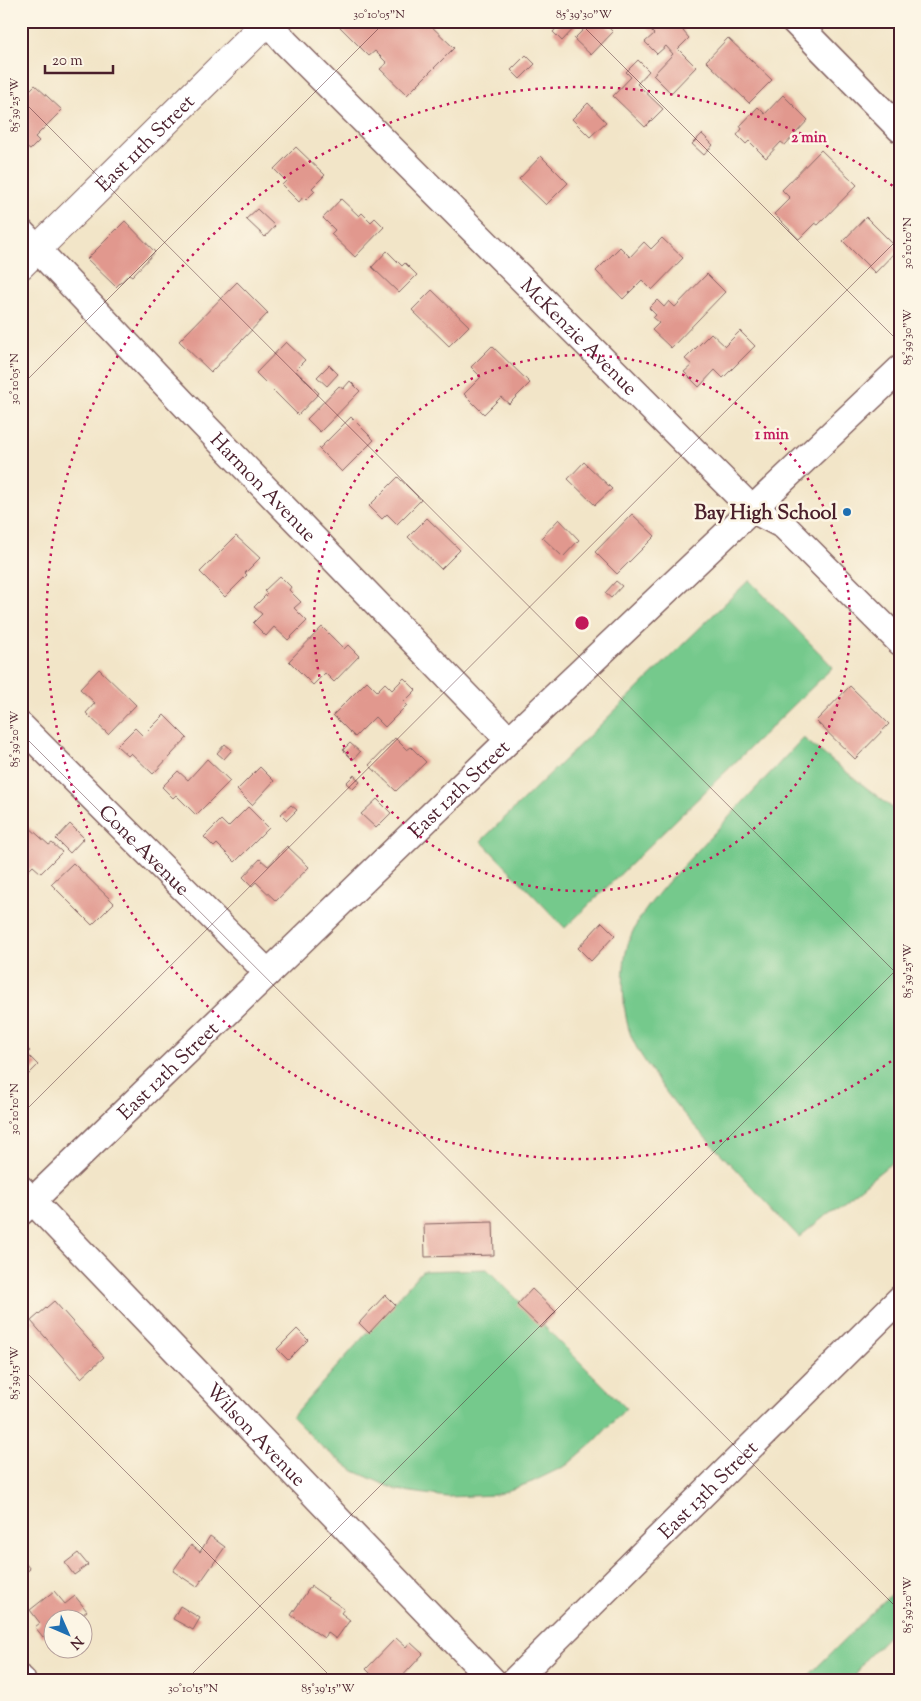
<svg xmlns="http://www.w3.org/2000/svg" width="921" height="1701" viewBox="0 0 921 1701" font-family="'Sorts Mill Goudy',serif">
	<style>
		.green { fill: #75c98c; stroke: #60745c }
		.building { fill: #e1988e }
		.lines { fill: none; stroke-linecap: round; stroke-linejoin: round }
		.street-casing { stroke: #856462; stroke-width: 29 }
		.secondary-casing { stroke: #856462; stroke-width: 30 }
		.street { stroke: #fff; stroke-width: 26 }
		.secondary { stroke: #fff; stroke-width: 28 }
		.ticks { fill: none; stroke: #4a1f2b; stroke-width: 1; stroke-opacity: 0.45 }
		.ring { fill: none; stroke: #c2185b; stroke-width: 2.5; stroke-dasharray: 2.5 5 }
		.poi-dot { fill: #1f6fb2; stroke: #fcf5e5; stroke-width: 2 }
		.labels { text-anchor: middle; stroke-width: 5; stroke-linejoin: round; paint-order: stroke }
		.street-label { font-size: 20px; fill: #4a1f2b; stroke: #fcf5e5 }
		.poi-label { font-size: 20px; font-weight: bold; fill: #4a1f2b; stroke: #fcf5e5; text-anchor: end }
		.centre { fill: #c2185b; stroke: #fcf5e5; stroke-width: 2.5 }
		.ring-label { font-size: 15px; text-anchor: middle; font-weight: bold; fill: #c2185b; stroke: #fcf5e5; stroke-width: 5; stroke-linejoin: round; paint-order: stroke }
		.neatline { fill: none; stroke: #4a1f2b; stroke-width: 2 }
		.ticks-label { font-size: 12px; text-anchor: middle; fill: #4a1f2b }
	</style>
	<rect width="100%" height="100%" fill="#fcf5e5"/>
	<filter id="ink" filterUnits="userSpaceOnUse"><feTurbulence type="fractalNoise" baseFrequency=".02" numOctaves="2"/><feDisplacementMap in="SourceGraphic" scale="10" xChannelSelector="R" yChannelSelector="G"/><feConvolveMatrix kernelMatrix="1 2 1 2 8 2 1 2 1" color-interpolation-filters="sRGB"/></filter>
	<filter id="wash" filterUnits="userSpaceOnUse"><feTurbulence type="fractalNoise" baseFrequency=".0096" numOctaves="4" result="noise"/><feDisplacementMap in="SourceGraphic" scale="20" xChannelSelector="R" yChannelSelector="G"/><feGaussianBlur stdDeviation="1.12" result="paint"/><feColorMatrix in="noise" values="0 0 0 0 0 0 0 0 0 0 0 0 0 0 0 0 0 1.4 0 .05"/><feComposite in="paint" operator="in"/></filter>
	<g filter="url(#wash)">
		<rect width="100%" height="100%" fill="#f2e5c8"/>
		<!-- green -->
		<g class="green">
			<polygon points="749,580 833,667 565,928 481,841"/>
			<path d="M803 738 900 814V1156L799 1237C773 1209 747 1182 721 1154 694 1126 669 1100 649 1067 641 1056 633 1043 629 1030 622 1007 621 967 628 944 635 920 653 900 669 881Z"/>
			<polygon points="487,1269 626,1408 595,1441 567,1465 532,1482 495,1495 447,1497 397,1490 354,1471 322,1447 292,1417 422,1271"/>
			<polygon points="900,1585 900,1624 864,1661 853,1680 812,1680 808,1676"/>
		</g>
		<g id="blocks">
			<!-- building -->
			<g class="building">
				<polygon points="334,21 426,21 454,48 407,95 380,69 387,63 375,51 369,56"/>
				<polygon points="563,21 576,21 578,24 562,41 553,32"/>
				<polygon points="592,21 602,21 613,32 591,55 574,39"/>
				<polygon points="641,21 693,21 683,31 689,38 678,49 696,67 671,93 653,75 673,54 666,46 657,54 645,42 654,34"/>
				<polygon points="728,38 772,80 749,103 706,61"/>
				<polygon points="526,55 535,64 520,79 511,70"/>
				<polygon points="638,60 649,71 637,84 663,109 645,127 613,96 631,77 626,72"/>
				<polygon points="35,85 62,110 35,137 39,141 30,150 26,147 21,152 21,99"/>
				<polygon points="783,95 808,120 785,145 781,142 766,158 749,141 746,144 737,135 742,129 740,126 758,107 765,114"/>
				<polygon points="588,103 606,122 590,137 572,119"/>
				<polygon points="702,134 713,145 704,155 692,144"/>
				<polygon points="296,147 325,175 312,188 315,191 306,200 303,197 299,202 282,185 286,181 274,169"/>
				<polygon points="821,150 857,185 818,225 815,223 799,239 774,214 790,198 782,190"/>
				<polygon points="541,156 568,183 546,205 519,179"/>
				<polygon points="341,199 359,216 362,213 371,222 375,218 384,227 355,257 331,234 335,230 323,218"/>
				<polygon points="257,209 275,226 265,237 246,219"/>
				<polygon points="866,217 898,249 875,273 843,241"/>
				<polygon points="125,221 155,252 132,276 129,274 116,287 87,259"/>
				<polygon points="662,238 683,258 652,290 642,280 623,299 596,271 620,247 630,257 644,242 651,249"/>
				<polygon points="387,251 402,266 405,263 417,275 399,293 372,267"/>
				<polygon points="707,274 725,292 671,348 652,330 659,323 653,318 656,315 649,308 657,300 664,307 669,301 675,307"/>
				<polygon points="237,282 268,313 211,372 179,341"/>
				<polygon points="432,290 469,326 449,346 412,310"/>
				<polygon points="740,331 755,346 723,378 715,370 699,387 684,372 692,365 685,359 711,333 725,346"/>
				<polygon points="286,342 305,360 295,370 319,393 298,415 256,373"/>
				<polygon points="492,346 530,383 509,404 501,397 484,414 464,394 481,377 471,367"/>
				<polygon points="329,365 338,374 327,386 317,377"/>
				<polygon points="350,381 360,391 320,432 307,419 339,386 343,389"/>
				<polygon points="351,417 374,440 342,472 319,449"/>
				<polygon points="584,462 612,489 595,505 568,479"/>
				<polygon points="398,477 421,500 397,524 387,514 382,519 369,506"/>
				<polygon points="632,514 655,536 617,574 595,552"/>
				<polygon points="427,518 460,550 441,569 408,537"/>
				<polygon points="559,519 579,540 563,557 542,537"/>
				<polygon points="236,536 260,558 245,573 247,575 225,597 200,572"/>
				<polygon points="280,576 291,587 289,590 301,602 294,608 307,621 288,640 274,627 266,636 253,623 262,614 254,607 267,594 264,591"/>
				<polygon points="616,581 622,586 611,598 605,593"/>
				<polygon points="322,627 344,649 348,645 359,656 334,682 325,673 313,685 289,661"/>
				<polygon points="99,669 136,705 108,734 86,713 95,703 80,689"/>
				<polygon points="404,678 416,690 404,702 407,705 385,727 375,717 355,737 333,715 367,681 377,691 385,683 392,690"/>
				<polygon points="850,686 889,724 855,759 816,721"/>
				<polygon points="164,715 187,738 153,774 131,753 128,756 117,746 135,728 143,736"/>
				<polygon points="395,738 407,750 411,747 426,762 396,791 369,765"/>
				<polygon points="350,743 360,752 353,760 343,750"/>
				<polygon points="225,744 232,750 224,759 217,753"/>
				<polygon points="207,759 230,781 196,815 176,795 173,798 162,787 178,771 188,780"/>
				<polygon points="260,767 274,781 252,805 237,790"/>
				<polygon points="354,775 360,782 353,789 346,783"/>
				<polygon points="377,799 391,813 376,828 361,814"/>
				<polygon points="291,805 297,810 287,820 281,814"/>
				<polygon points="248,807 269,828 235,862 217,844 214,847 204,837 221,820 228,827"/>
				<polygon points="70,824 84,838 70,853 56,839"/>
				<polygon points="29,827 49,845 52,843 62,852 41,873 33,866 21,878 21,835"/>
				<polygon points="287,846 309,867 276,901 256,882 252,886 243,877 260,859 268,866"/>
				<polygon points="73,863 114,903 92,925 51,884"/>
				<polygon points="602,922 615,935 591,961 578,948"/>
				<polygon points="21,1042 30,1051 27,1054 38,1065 21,1082"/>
				<polygon points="493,1222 494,1255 425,1257 424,1224"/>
				<polygon points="532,1289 556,1312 541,1328 517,1305"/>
				<polygon points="385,1295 395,1305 369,1333 359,1323"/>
				<polygon points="54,1301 104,1357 81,1378 31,1321"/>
				<polygon points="297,1329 308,1340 288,1360 277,1349"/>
				<polygon points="210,1536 225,1547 197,1587 173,1571 191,1545 200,1552"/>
				<polygon points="78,1553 88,1565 74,1575 65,1563"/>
				<polygon points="21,1558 30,1569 21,1576"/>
				<polygon points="311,1586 344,1609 341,1613 350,1620 336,1639 327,1632 324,1638 291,1615"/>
				<polygon points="54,1591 65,1604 75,1596 87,1611 78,1618 52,1618 52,1640 47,1633 43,1637 35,1627 40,1623 30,1610"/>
				<polygon points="180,1606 200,1618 193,1630 173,1619"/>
				<polygon points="396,1638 406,1647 410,1642 423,1654 399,1680 377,1680 366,1669"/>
			</g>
		</g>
	</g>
	<g filter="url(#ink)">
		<use href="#blocks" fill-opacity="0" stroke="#856462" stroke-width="1"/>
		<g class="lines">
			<!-- street casing -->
			<g class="street-casing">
				<g id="street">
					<path id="s1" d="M267 21 286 43 753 510 784 526 900 642"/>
					<polyline points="794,21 900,129"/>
					<path id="s2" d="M21 232 201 422 509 740"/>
					<path id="s3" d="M21 726 268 973"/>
					<path id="s4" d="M21 1189 492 1680"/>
					<path id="s5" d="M21 1212 509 740 900 369"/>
					<polyline points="21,1679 22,1680"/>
					<path id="s6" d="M515 1680 900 1299"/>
				</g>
			</g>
			<!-- secondary casing -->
			<g class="secondary-casing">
				<g id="secondary">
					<path id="s7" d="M21 265 268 21"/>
				</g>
			</g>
			<!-- street -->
			<use href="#street" class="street"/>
			<!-- secondary -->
			<use href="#secondary" class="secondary"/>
		</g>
	</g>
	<!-- ticks -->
	<path class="ticks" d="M578 21 900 343M21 99 900 977M21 386 386 21M21 733 900 1611M21 1115 900 237M21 1367 334 1680M186 1680 900 966"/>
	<!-- distance rings -->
	<g class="ring">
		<circle cx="582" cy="623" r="268"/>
		<path d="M897 1057A536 536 0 1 1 897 189"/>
	</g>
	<!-- markers -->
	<circle class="poi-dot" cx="847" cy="512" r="5"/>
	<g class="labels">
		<!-- street labels -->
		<g class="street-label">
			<text dy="7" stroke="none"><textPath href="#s7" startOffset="174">East 11th Street</textPath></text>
			<text dy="7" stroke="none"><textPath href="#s1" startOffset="444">McKenzie Avenue</textPath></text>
			<text dy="7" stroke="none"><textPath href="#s2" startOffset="352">Harmon Avenue</textPath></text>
			<text dy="7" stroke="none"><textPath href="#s5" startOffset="609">East 12th Street</textPath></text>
			<text dy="7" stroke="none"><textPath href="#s3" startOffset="175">Cone Avenue</textPath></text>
			<text dy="7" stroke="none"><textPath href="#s5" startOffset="204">East 12th Street</textPath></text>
			<text dy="7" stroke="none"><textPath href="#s4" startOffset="340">Wilson Avenue</textPath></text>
			<text dy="7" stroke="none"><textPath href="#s6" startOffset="271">East 13th Street</textPath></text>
		</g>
		<!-- poi labels -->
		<g class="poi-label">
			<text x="837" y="519">Bay High School</text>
		</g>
	</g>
	<circle cx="582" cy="623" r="8" class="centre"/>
	<g class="ring-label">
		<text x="809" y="142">2 min</text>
		<text x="772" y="439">1 min</text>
	</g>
	<!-- margin -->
	<rect width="921" height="1701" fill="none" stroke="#fcf5e5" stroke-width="55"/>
	<!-- north arrow -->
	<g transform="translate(68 1634) rotate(135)"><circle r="24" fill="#fcf5e5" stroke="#b59f9b"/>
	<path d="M0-4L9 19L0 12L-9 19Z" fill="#1f6fb2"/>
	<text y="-8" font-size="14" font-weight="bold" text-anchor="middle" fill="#4a1f2b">N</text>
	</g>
	<!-- scale -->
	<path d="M45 65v8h68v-8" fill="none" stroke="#4a1f2b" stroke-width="2.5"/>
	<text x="52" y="65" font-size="15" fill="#4a1f2b" stroke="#fcf5e5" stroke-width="4" paint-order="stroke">20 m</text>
	<rect x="28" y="28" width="866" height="1646" class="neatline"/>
	<g class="ticks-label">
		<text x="379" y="18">30°10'05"N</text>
		<text x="584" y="18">85°39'30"W</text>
		<text transform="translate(14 105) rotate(-90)" y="4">85°39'25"W</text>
		<text transform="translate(907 243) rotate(-90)" y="4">30°10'10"N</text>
		<text transform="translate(907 337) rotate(-90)" y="4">85°39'30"W</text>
		<text transform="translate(14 379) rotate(-90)" y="4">30°10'05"N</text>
		<text transform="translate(14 739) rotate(-90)" y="4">85°39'20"W</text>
		<text transform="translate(907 971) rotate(-90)" y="4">85°39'25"W</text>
		<text transform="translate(14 1109) rotate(-90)" y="4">30°10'10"N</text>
		<text transform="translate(14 1373) rotate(-90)" y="4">85°39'15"W</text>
		<text transform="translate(907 1605) rotate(-90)" y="4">85°39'20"W</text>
		<text x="193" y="1692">30°10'15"N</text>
		<text x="328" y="1692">85°39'15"W</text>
	</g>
</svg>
